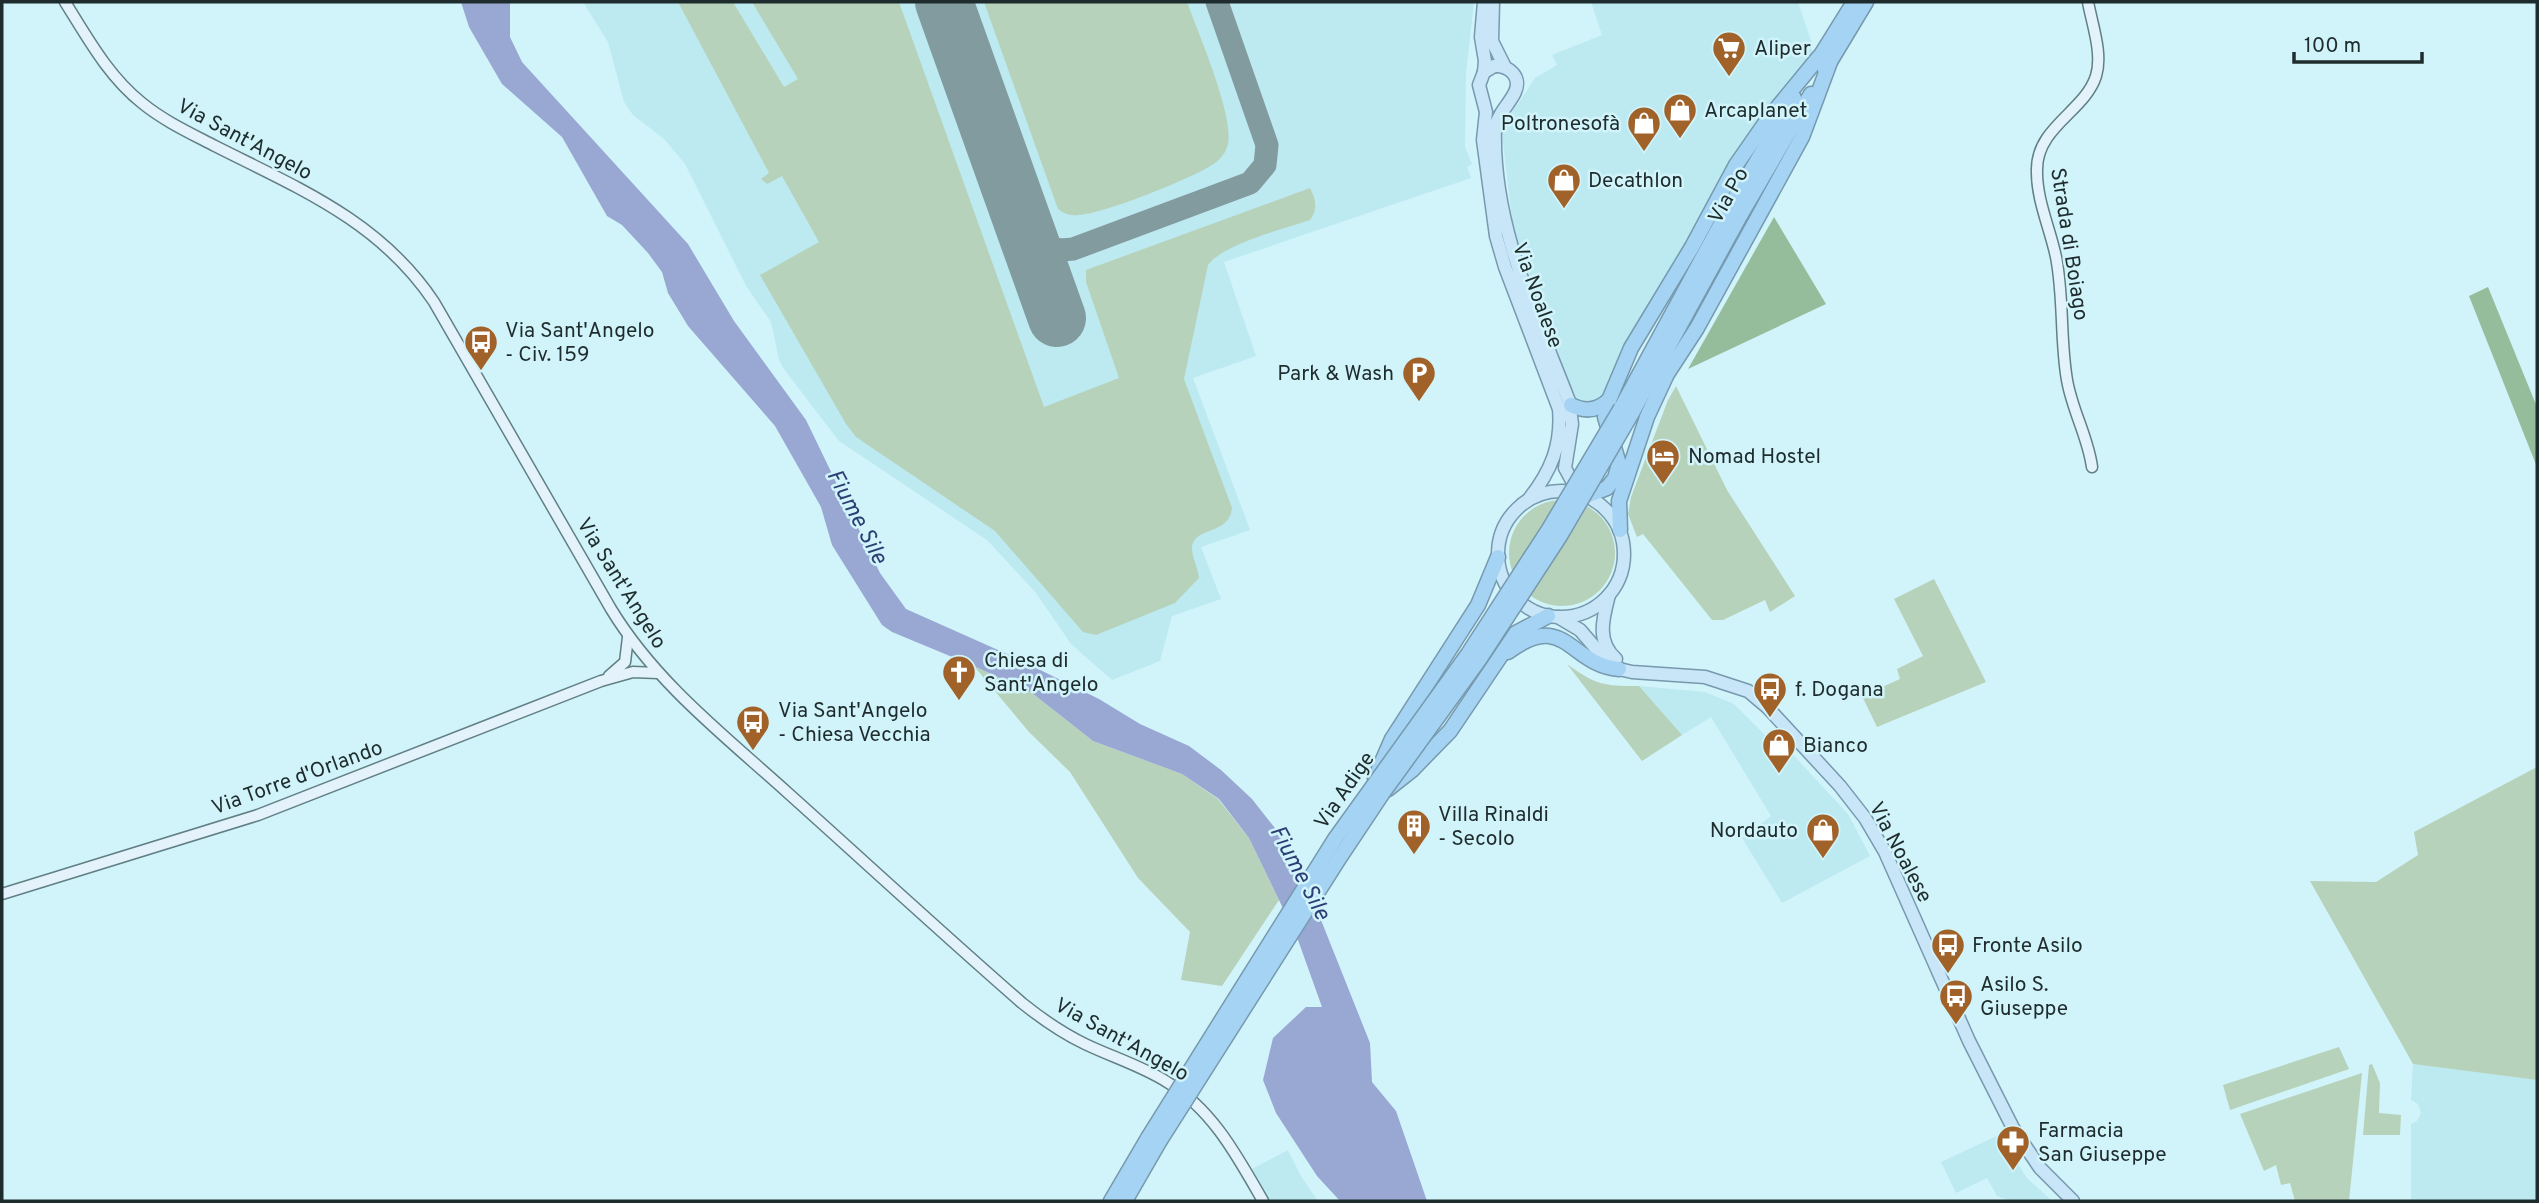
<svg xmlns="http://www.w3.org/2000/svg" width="2539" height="1203" viewBox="0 0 2539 1203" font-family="Overpass,sans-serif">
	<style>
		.built { fill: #bde9f1 }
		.green { fill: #b7d2bb }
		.forest { fill: #95bd9b }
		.water { fill: #98a8d3 }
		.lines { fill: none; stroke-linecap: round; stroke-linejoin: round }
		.taxiway { stroke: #829b9f; stroke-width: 23 }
		.runway { stroke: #829b9f; stroke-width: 58 }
		.secondary-casing { stroke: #608085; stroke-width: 13 }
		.primary-casing { stroke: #7699ae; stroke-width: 15 }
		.highway-casing { stroke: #7699ae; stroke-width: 17 }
		.secondary { stroke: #e4f2fb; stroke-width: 10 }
		.primary { stroke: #c9e5f8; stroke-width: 12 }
		.highway { stroke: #a5d3f3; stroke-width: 14 }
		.highway-bridge-casing { stroke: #7699ae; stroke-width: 17; stroke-linecap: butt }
		.highway-bridge { stroke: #a5d3f3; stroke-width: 14 }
		.labels { text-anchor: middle; stroke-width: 5; stroke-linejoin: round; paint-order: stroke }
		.poi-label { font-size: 21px; fill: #1f2c2e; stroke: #d1f4fa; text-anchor: start }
		.street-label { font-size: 21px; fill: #1f2c2e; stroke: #d1f4fa }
		.water-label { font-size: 23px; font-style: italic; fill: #2d3e75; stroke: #d1f4fa }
	</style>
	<rect width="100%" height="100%" fill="#d1f4fa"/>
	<!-- built -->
	<g class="built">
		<polygon points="583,2 1474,2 1466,74 1465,147 1472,164 1467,167 1471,178 1224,262 1256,356 1193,378 1250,530 1201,547 1221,599 1172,616 1160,661 1112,680 1071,644 1036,593 987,540 839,441 783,368 779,360 771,322 746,286 685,164 664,139 633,115 624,102 608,42"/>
		<polygon points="1591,2 1798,2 1812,44 1812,53 1740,153 1603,402 1582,404 1576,398 1567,377 1514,237 1502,133 1503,122 1509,112 1518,104 1535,78 1557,65 1552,55 1602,35"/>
		<polygon points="1639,686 1705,692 1734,704 1766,736 1772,732 1848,814 1870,856 1782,903 1742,838 1771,816 1711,717 1682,735"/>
		<polygon points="2413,1064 2537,1080 2537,1200 2411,1201 2411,1124 2417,1121 2421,1113 2418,1104 2411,1100"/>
		<polygon points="1999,1135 2027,1178 2052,1201 2010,1201 1997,1196 1987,1178 1956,1193 1941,1162"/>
		<polygon points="1288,1150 1301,1176 1318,1201 1270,1201 1252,1169"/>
	</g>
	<!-- green -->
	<g class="green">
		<path d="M678 2H733L784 87 798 79 752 2H899L1044 407 1119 378 1086 282V270L1310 188C1316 200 1318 209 1310 220 1284 229 1223 244 1208 265L1184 379 1232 508C1229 537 1191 525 1192 550 1193 559 1198 569 1199 578L1175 603 1096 635 1083 632 995 531 856 437 846 424 760 275 819 242 782 176 767 184 761 179 769 173Z"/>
		<path d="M984 2H1187C1198 33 1234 115 1228 144 1226 153 1220 160 1212 165 1190 179 1104 214 1078 215 1070 216 1065 214 1058 209Z"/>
		<polygon points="1676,386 1727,490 1795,596 1770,612 1765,600 1723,620 1712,620 1643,534 1637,537 1628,514 1631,497 1668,400"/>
		<circle cx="1562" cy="553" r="53"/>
		<polygon points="1934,579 1986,682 1877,727 1862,696 1900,679 1897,669 1923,656 1894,599"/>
		<path d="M1567 664C1596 685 1603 686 1639 686L1682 735 1642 761Z"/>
		<polygon points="974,666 1032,693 1093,741 1182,774 1218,799 1249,838 1279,900 1222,986 1181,980 1190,932 1138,878 1070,772 1029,732"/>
		<polygon points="2537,767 2537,1080 2413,1064 2310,881 2376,882 2418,855 2414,832"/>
		<polygon points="2339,1047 2349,1069 2230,1110 2223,1085"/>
		<polygon points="2372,1064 2380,1083 2379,1113 2401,1115 2400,1135 2363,1135 2369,1065"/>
		<polygon points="2362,1073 2349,1201 2295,1201 2290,1183 2281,1185 2276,1165 2264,1171 2240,1114"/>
	</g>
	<!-- forest -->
	<g class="forest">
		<polygon points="1774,217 1826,304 1688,369"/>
		<polygon points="2488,287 2537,407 2537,467 2469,296"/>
	</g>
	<!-- water -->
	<polygon class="water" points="461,2 510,2 510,37 522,62 688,244 734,321 806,420 880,573 906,609 1016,658 1099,699 1140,724 1189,746 1221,770 1252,799 1278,832 1317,910 1370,1043 1372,1082 1396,1111 1427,1201 1340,1201 1317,1176 1276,1113 1263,1080 1273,1038 1306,1007 1322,1007 1298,940 1279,900 1249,838 1219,799 1182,774 1093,741 1032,693 974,666 892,632 882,625 832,545 821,507 775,426 688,326 668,293 662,272 648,253 622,225 607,216 562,137 502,84 469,27"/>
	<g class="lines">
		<!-- taxiway -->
		<path class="taxiway" d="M1021 215C1033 241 1042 253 1073 249L1250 183 1265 165 1267 145 1217 2"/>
		<!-- runway -->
		<polyline class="runway" points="944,2 1057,318"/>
		<!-- secondary casing -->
		<g class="secondary-casing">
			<g id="secondary">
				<path d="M65 2C87 37 108 76 142 103 164 121 190 133 215 146 298 188 380 221 434 302L611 609C656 683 725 736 788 793 866 863 943 934 1022 1003 1042 1019 1062 1033 1085 1044 1112 1057 1142 1066 1167 1082 1213 1110 1237 1156 1263 1201"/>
				<path d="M2088 2C2092 24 2103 54 2096 76 2085 111 2037 127 2037 169 2036 199 2050 228 2056 257 2064 298 2060 340 2067 380 2072 410 2088 437 2092 467"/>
				<polyline points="609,676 625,662 628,637"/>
				<polyline points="2,894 258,815 601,681 633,672 658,673"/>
			</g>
		</g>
		<!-- primary casing -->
		<g class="primary-casing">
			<g id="primary">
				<polyline points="1484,2 1481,37 1485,61 1484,72"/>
				<polyline points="1493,2 1492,41 1505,67"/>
				<circle cx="1561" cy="554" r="63"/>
				<path d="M1529 499C1551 471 1562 445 1559 409L1505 267 1496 236 1483 140 1486 112 1479 85 1484 72 1494 66C1509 65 1522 77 1515 92 1509 105 1498 113 1495 128 1492 224 1535 313 1569 401L1572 424 1565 468 1578 492"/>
				<path d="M1609 595C1603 618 1596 641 1616 659"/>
				<polyline points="1558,617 1580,630 1605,659 1619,669 1632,672 1705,677 1748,691 1767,707 1840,786 1865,818 1885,852 1969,1041 2013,1128 2040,1168 2073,1201"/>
			</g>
		</g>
		<!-- highway casing -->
		<g class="highway-casing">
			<g id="highway">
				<polyline points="1816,63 1854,2"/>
				<polyline points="1825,70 1866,2"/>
				<path d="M1571 405C1585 412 1597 411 1609 400"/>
				<polyline points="1621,408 1735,198 1794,98"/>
				<polyline points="1632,413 1740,216 1811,94"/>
				<polyline points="1586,496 1607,488 1615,478 1619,464 1605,417 1609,400 1631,348 1692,247 1736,165 1768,119 1819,57"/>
				<polyline points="1620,530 1619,501 1647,417 1667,374 1697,328 1802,137 1830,62"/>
				<path d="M1508 652C1566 609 1569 665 1619 669"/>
				<polyline points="1375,778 1392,739 1478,605 1498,557"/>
				<polyline points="1388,789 1412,770 1450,731 1516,633 1548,616"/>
				<polyline points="1111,1201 1148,1138"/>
				<polyline points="1125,1201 1159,1142"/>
			</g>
		</g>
		<!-- secondary -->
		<use href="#secondary" class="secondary"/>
		<!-- primary -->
		<use href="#primary" class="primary"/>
		<!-- highway -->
		<use href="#highway" class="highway"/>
		<!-- highway-bridge casing -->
		<g class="highway-bridge-casing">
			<g id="highway-bridge">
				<polyline points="1148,1138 1335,839 1468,654 1549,529 1621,408"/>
				<polyline points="1159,1142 1340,857 1382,794 1479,660 1560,536 1632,413"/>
			</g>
		</g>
		<!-- highway-bridge -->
		<use href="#highway-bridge" class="highway-bridge"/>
	</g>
	<!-- icons -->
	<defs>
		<g id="supermarket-pin" transform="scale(1.75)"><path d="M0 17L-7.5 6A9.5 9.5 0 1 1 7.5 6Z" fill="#a16229" stroke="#d1f4fa"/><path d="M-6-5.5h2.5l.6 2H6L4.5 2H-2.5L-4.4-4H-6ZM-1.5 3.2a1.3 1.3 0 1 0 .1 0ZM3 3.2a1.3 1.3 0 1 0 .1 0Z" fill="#fff"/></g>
		<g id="shop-pin" transform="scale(1.75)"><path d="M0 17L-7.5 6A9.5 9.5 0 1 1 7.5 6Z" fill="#a16229" stroke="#d1f4fa"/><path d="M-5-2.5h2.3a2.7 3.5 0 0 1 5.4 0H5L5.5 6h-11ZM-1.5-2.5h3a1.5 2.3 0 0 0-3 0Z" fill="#fff"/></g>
		<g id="bus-pin" transform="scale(1.75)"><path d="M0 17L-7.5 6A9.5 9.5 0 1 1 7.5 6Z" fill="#a16229" stroke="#d1f4fa"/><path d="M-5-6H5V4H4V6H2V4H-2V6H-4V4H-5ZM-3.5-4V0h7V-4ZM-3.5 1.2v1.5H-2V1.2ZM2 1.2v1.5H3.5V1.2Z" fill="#fff"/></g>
		<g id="parking-pin" transform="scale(1.75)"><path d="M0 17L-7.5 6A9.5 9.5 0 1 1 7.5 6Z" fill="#a16229" stroke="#d1f4fa"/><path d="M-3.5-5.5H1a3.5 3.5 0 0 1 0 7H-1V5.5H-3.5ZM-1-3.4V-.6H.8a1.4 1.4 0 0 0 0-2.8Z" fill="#fff"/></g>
		<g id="hotel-pin" transform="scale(1.75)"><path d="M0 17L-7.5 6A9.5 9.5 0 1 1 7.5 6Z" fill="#a16229" stroke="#d1f4fa"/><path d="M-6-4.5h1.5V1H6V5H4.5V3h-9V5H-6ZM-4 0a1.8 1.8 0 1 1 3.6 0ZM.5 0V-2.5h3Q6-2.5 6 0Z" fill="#fff"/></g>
		<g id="church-pin" transform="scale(1.75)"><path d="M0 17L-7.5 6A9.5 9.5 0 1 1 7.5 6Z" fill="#a16229" stroke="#d1f4fa"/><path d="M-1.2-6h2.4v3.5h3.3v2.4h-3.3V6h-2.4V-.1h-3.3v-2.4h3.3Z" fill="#fff"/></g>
		<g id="building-pin" transform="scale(1.75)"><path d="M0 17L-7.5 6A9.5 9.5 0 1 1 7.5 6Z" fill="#a16229" stroke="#d1f4fa"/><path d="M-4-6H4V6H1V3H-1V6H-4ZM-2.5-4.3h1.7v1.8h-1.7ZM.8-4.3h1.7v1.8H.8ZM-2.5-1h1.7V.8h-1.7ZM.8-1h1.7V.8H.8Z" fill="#fff"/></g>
		<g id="pharmacy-pin" transform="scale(1.75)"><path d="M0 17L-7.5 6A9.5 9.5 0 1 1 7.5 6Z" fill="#a16229" stroke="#d1f4fa"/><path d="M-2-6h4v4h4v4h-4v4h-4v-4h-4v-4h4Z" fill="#fff"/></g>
	</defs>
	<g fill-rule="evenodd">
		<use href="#supermarket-pin" x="1729" y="48"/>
		<use href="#shop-pin" x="1680" y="110"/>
		<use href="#shop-pin" x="1644" y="123"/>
		<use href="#shop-pin" x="1564" y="180"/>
		<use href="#bus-pin" x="481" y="342"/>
		<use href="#parking-pin" x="1419" y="373"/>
		<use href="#hotel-pin" x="1663" y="456"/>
		<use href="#church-pin" x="959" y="672"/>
		<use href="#bus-pin" x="1770" y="689"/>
		<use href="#bus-pin" x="753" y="722"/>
		<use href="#shop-pin" x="1779" y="745"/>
		<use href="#building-pin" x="1414" y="826"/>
		<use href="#shop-pin" x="1823" y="830"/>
		<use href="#bus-pin" x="1948" y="945"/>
		<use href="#bus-pin" x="1956" y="996"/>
		<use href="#pharmacy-pin" x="2013" y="1142"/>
	</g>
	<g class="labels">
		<!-- poi labels -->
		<g class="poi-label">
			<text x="1754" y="55">Aliper</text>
			<text x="1704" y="117">Arcaplanet</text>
			<text x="1620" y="130" text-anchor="end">Poltronesofà</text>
			<text x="1588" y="187">Decathlon</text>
			<text x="505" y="337">Via Sant'Angelo<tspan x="505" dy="24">- Civ. 159</tspan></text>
			<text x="1394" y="380" text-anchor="end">Park &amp; Wash</text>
			<text x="1688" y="463">Nomad Hostel</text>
			<text x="984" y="667">Chiesa di<tspan x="984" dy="24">Sant'Angelo</tspan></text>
			<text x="1795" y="696">f. Dogana</text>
			<text x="778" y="717">Via Sant'Angelo<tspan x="778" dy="24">- Chiesa Vecchia</tspan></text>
			<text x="1803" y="752">Bianco</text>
			<text x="1438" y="821">Villa Rinaldi<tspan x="1438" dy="24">- Secolo</tspan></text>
			<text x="1798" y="837" text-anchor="end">Nordauto</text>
			<text x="1972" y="952">Fronte Asilo</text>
			<text x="1980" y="991">Asilo S.<tspan x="1980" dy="24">Giuseppe</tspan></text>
			<text x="2038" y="1137">Farmacia<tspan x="2038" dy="24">San Giuseppe</tspan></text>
		</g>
		<!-- street labels -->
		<g class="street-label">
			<text transform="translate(245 139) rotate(28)" y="7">Via Sant'Angelo</text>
			<text transform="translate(1728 195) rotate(-61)" y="7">Via Po</text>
			<text transform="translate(2070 244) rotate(81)" y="7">Strada di Boiago</text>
			<text transform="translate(1538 295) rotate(70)" y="7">Via Noalese</text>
			<text transform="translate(622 583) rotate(58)" y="7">Via Sant'Angelo</text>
			<text transform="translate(297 777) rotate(-20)" y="7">Via Torre d'Orlando</text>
			<text transform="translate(1344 790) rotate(-55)" y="7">Via Adige</text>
			<text transform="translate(1901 852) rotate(62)" y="7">Via Noalese</text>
			<text transform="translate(1122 1039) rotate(29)" y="7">Via Sant'Angelo</text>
		</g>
		<!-- water labels -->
		<g class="water-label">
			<text transform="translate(858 516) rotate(62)" y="8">Fiume Sile</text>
			<text transform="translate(1301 872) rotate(62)" y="8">Fiume Sile</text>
		</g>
	</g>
	<!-- border -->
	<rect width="2539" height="1203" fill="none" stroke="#1f2c2e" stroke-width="7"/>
	<!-- scale -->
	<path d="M2294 52v10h128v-10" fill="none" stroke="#1f2c2e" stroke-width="3.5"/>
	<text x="2304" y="52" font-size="21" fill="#1f2c2e" stroke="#d1f4fa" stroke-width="5" paint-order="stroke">100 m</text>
</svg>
